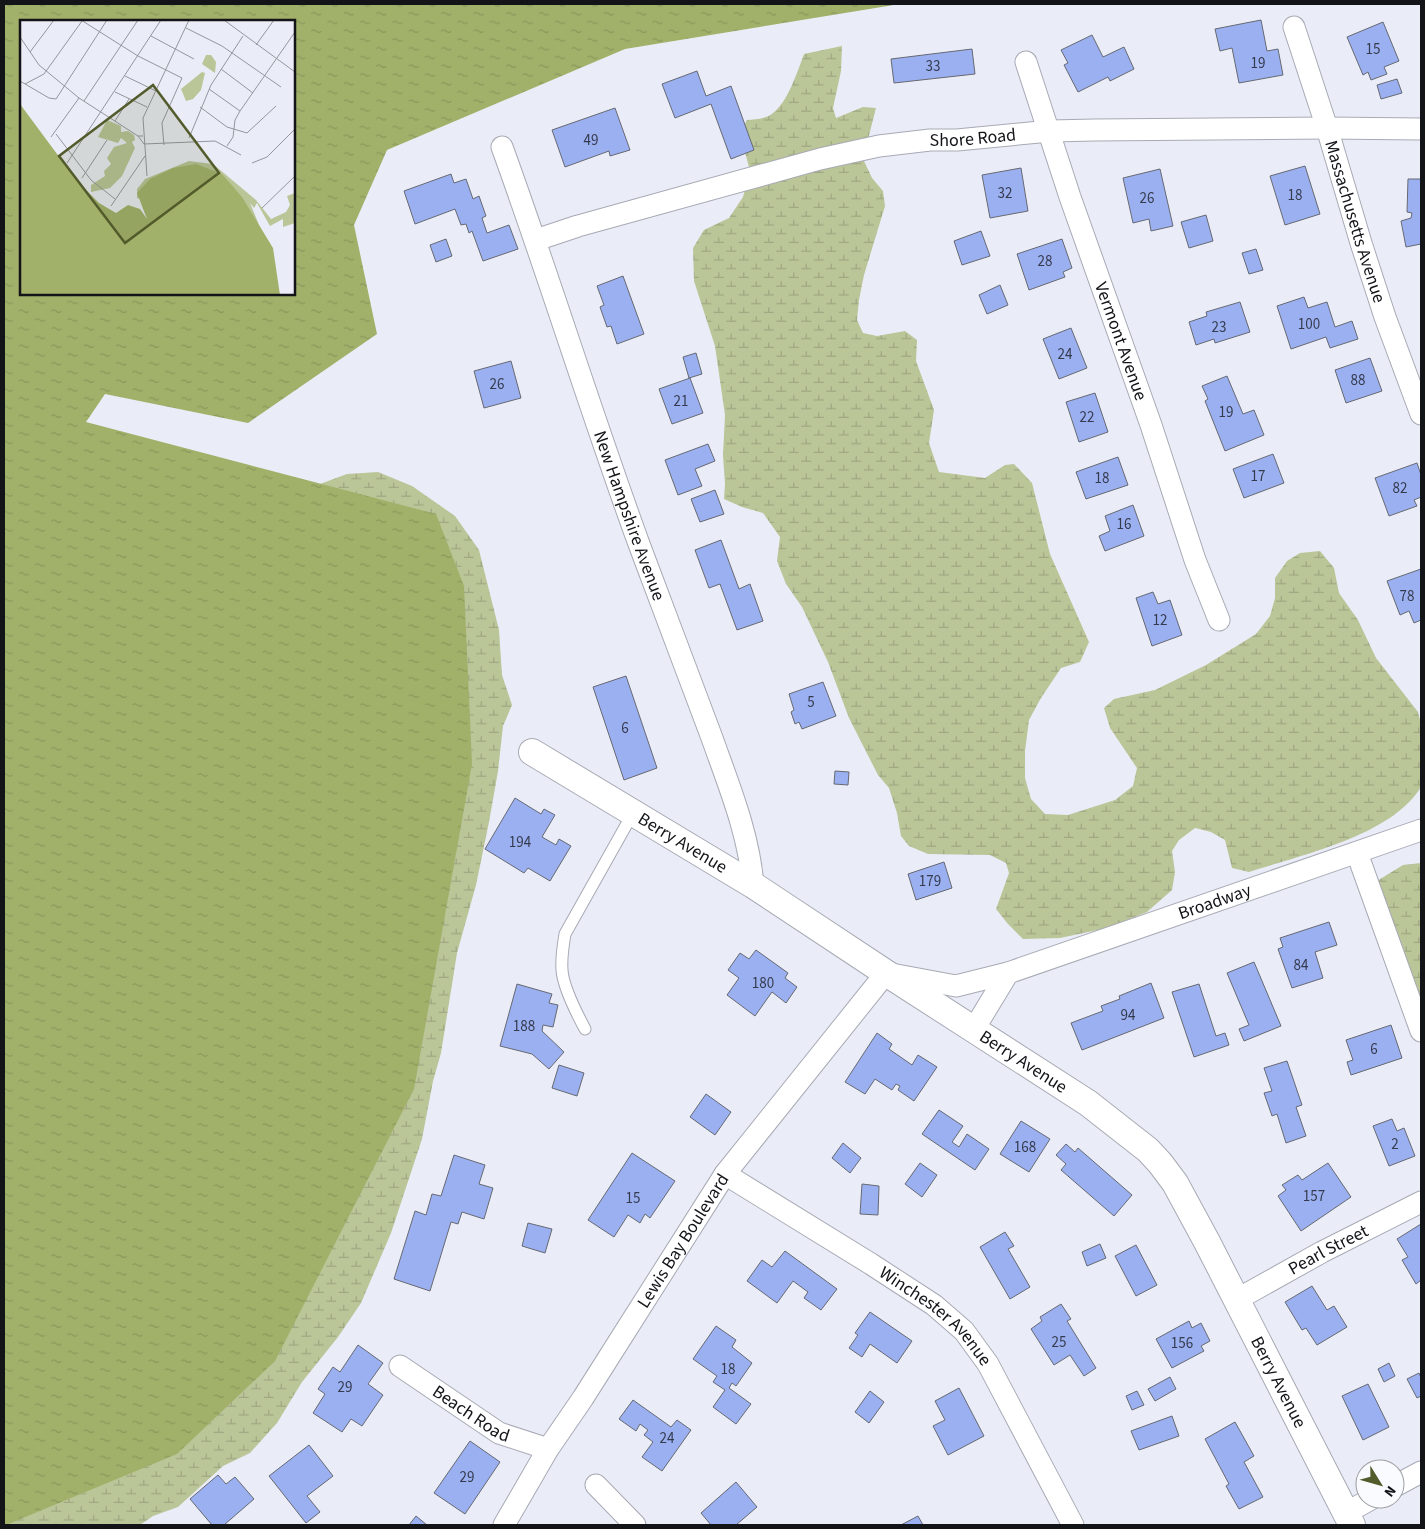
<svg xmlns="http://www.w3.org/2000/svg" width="1425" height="1529" viewBox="0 0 1425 1529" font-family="'Source Sans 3',sans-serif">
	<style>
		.wetland { fill: url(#wetland-marsh) }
		.water { fill: url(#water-ripples); fill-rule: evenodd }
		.building { fill: #9bb0f1; stroke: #666972 }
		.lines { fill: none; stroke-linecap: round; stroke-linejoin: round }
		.service-casing { stroke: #a7aab4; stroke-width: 13 }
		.minor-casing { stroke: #a7aab4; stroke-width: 23 }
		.tertiary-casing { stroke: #a7aab4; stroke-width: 28 }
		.service { stroke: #fff; stroke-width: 11 }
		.minor { stroke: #fff; stroke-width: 21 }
		.tertiary { stroke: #fff; stroke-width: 26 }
		.labels { text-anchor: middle; stroke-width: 5; stroke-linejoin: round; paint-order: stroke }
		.number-label { font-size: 15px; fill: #353b4e }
		.street-label { font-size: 18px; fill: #131418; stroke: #f9fbff }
		.inset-road { fill: none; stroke: #94969e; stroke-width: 1 }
		.view { fill: #515b2b; fill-opacity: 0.15; stroke: #515b2b; stroke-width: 2.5 }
		.inset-edge { fill: none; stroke: #131418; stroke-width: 2.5 }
	</style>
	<defs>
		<pattern id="wetland-marsh" width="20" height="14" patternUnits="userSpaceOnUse" patternTransform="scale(1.25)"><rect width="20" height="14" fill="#bac598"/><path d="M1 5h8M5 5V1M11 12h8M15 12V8" fill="none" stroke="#9fa882"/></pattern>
		<pattern id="water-ripples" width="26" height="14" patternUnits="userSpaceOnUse" patternTransform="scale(1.25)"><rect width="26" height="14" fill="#a1b16a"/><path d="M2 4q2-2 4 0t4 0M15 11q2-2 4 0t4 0" fill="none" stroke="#8a975b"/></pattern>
	</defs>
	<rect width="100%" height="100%" fill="#eaedf7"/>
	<!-- wetland -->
	<g class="wetland">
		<path d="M842 46 841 71 833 108 836 118 863 107 876 108 863 159 872 178 883 191 885 206 864 275 859 300 857 320 863 333 877 336 905 331 917 340 916 361 934 410 929 443 939 472 985 478 1005 465 1014 464 1032 483 1050 554 1089 642 1080 662 1061 668 1041 698 1029 720 1025 751V778L1031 799 1045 814 1068 815 1115 800 1133 786 1137 768 1110 728 1104 708 1114 699 1155 690 1206 665 1256 634 1270 616 1275 598V578L1287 561 1300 553 1320 551 1334 568 1339 593 1358 620 1376 658 1418 712 1421 724V787C1391 836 1301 855 1249 872L1232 868 1225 840 1211 832 1195 828 1179 840 1172 851 1175 872 1172 890 1147 912 1107 928 1060 938 1023 939 1008 924 996 909 1009 873 1006 863 990 855 928 854 909 846 901 836 897 813 889 788 878 775 849 718 828 662 802 607 786 584 777 561 780 537 763 513 742 507 724 499 725 484 723 455 725 415 715 346 694 281 693 248 704 230 729 218 743 197 750 171 740 133 747 120C755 119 767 119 773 113 788 102 798 70 804 54Z"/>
		<polygon points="378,472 412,486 455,516 479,550 499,630 502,675 512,705 503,726 498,771 489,822 476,885 457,953 441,1053 433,1081 422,1139 391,1233 361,1303 338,1337 302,1382 277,1423 250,1453 223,1466 178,1507 153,1516 140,1525 4,1525 4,1463 312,487 347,474"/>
		<polygon points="1421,863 1421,1001 1377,881 1403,865"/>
	</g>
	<!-- water -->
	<path class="water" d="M4 4H900L625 49 387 150 354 225 377 334 248 423 105 394 86 422 436 514 464 586 472 764 414 1089 275 1361 177 1454 6 1525H4ZM21 21H294V294H21Z"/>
	<!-- building -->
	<g class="building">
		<polygon points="1261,20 1267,51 1278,49 1283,75 1239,83 1232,48 1220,51 1215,29"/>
		<polygon points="1383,22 1399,61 1384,67 1387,74 1371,80 1368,72 1363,75 1347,37"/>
		<polygon points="1092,35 1103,57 1124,47 1134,69 1110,81 1108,77 1078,92 1064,65 1068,63 1061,50"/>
		<polygon points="972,49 975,74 894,83 891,59"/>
		<polygon points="697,71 706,96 731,86 754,150 731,159 711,104 675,118 662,84"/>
		<polygon points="1397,79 1402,93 1381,99 1377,85"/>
		<polygon points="615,108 630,150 610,156 609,151 565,167 552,130"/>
		<polygon points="1305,166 1320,214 1285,225 1270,176"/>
		<polygon points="1021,168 1028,211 990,218 982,175"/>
		<polygon points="1160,169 1173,226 1151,231 1149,219 1133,223 1123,178"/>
		<polygon points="451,174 454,183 466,179 473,199 479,196 486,216 482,218 487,233 509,225 518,249 483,261 472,231 469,233 466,224 461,225 455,209 415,224 404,191"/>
		<polygon points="1408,179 1421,179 1421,244 1406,247 1401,221 1411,218 1412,213 1407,212"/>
		<polygon points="1206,215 1213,241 1189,248 1181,222"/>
		<polygon points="981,231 990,256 962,265 954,241"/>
		<polygon points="446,239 452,256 436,262 430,245"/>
		<polygon points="1062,239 1072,268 1063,272 1065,277 1029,290 1017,254"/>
		<polygon points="1256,249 1263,270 1249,274 1242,253"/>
		<polygon points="623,276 644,334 617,344 611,326 607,327 600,307 604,305 597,286"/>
		<polygon points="1000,285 1008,305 987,314 979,295"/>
		<polygon points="1304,297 1308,308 1327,302 1335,327 1352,321 1358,339 1330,348 1326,337 1291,349 1277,306"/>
		<polygon points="1240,302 1250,332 1215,343 1214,339 1196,345 1189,322 1207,316 1206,312"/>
		<polygon points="1071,328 1087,368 1059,379 1043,339"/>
		<polygon points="696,353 702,374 689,378 683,357"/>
		<polygon points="1370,358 1382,391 1346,403 1335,370"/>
		<polygon points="511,361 521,398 484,408 474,371"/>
		<polygon points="1227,376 1243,414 1254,410 1264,435 1225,451 1205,401 1208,399 1202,386"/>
		<polygon points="690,378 703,413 672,424 659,389"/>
		<polygon points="1095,393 1108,432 1079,442 1066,402"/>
		<polygon points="708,444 715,461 695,469 702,486 678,495 665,460"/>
		<polygon points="1273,454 1284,483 1244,498 1233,469"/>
		<polygon points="1118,457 1128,485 1086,499 1076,472"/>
		<polygon points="1417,463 1421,475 1421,497 1414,500 1417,506 1389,516 1375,478"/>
		<polygon points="715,490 724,514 700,522 691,499"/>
		<polygon points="1133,505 1144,536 1105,551 1099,536 1110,531 1105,516"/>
		<polygon points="721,540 739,589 750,584 763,621 737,630 720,584 709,588 695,550"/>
		<polygon points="1421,569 1421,620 1414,623 1409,611 1400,615 1387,581"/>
		<polygon points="1153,592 1158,604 1170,600 1182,635 1152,646 1136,598"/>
		<polygon points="626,676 657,768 624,780 593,687"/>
		<polygon points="823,682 836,716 802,729 799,722 795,724 791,712 794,710 789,694"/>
		<polygon points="835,771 849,772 848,785 834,784"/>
		<polygon points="515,798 541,814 544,809 555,815 542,837 556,845 559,839 571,846 550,881 528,868 524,873 485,849"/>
		<polygon points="944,862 952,888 916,900 908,874"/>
		<polygon points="1329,922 1337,945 1315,952 1323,978 1292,988 1278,949 1283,947 1280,938"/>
		<polygon points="756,950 788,973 785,978 797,987 786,1003 772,992 755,1016 727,995 739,978 728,970 740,953 749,959"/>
		<polygon points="1254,962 1281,1026 1244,1041 1239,1029 1249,1025 1227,973"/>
		<polygon points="1151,983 1164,1018 1082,1050 1071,1023 1103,1011 1101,1006 1120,999 1119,996"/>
		<polygon points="517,984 552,994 549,1003 558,1005 553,1027 543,1025 542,1031 564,1052 549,1069 532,1054 500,1046"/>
		<polygon points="1199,984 1216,1036 1225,1033 1229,1045 1194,1057 1172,992"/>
		<polygon points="1391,1025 1402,1058 1351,1075 1347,1062 1353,1060 1346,1040"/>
		<polygon points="877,1033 892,1044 889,1049 912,1065 918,1055 937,1067 914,1101 898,1090 900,1086 896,1084 892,1090 875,1079 865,1094 845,1082"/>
		<polygon points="1287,1061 1302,1105 1296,1107 1306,1136 1286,1143 1277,1114 1272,1116 1264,1093 1272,1091 1264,1068"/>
		<polygon points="559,1065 584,1073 577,1096 552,1088"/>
		<polygon points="706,1094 731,1112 715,1135 690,1117"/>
		<polygon points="939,1110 963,1126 952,1142 959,1147 967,1134 989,1149 975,1170 922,1134"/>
		<polygon points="1392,1119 1397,1131 1404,1128 1415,1156 1389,1166 1373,1126"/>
		<polygon points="1021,1121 1050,1139 1029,1172 1000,1154"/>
		<polygon points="843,1143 861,1158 850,1173 832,1158"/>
		<polygon points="1066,1144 1075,1152 1078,1148 1132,1195 1114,1216 1061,1170 1066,1164 1056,1155"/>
		<polygon points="632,1153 675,1181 650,1218 645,1214 640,1223 628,1215 614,1237 588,1220"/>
		<polygon points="454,1155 485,1165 479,1184 493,1188 484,1219 462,1212 458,1224 451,1222 430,1291 394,1279 415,1211 426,1215 432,1194 441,1196"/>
		<polygon points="920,1163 937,1175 922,1197 905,1184"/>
		<polygon points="1328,1163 1351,1197 1301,1231 1278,1196 1286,1190 1282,1185 1298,1175 1302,1180"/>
		<polygon points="862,1184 879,1186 878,1215 860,1214"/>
		<polygon points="528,1223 552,1229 545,1253 522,1246"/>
		<polygon points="1421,1224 1421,1280 1416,1284 1402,1260 1408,1257 1397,1239"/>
		<polygon points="1005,1232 1014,1246 1008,1249 1030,1287 1010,1299 980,1247"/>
		<polygon points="1100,1244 1106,1258 1087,1266 1082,1252"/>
		<polygon points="1136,1245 1157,1285 1136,1296 1115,1256"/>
		<polygon points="785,1251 837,1289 821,1310 804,1298 808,1292 793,1281 777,1303 747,1281 762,1260 772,1267"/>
		<polygon points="1312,1286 1327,1310 1334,1306 1347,1327 1317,1345 1306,1328 1302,1330 1285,1302"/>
		<polygon points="1061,1304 1071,1319 1067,1321 1096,1368 1084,1376 1070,1355 1054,1365 1031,1329 1042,1321 1040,1317"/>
		<polygon points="870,1312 912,1341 897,1363 870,1344 862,1357 849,1348 858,1335 855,1333"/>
		<polygon points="1189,1321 1192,1328 1201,1323 1210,1341 1201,1346 1204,1351 1172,1368 1156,1339"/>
		<polygon points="716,1326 736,1340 732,1347 752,1363 736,1386 732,1383 729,1388 751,1404 736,1424 713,1407 725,1390 713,1382 717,1376 693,1359"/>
		<polygon points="358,1345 383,1363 368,1384 383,1395 362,1426 351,1419 342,1432 313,1413 325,1394 318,1389 333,1367 340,1372"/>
		<polygon points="1389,1363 1395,1376 1384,1382 1378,1369"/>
		<polygon points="1419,1373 1421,1378 1421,1396 1417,1398 1407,1379"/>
		<polygon points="1170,1377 1176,1389 1155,1401 1148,1389"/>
		<polygon points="1368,1384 1389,1427 1363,1440 1342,1396"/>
		<polygon points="959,1388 984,1436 948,1455 933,1426 945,1420 935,1401"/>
		<polygon points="870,1391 884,1402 869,1423 855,1412"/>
		<polygon points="1137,1391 1144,1405 1132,1410 1126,1396"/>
		<polygon points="633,1400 671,1427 677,1420 691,1430 662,1471 642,1457 653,1442 644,1435 648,1430 640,1424 636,1431 619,1419"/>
		<polygon points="1172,1416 1179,1436 1139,1450 1131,1431"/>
		<polygon points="1235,1422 1254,1456 1244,1462 1263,1497 1239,1509 1226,1486 1229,1484 1205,1439"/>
		<polygon points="470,1441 500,1462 465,1514 434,1493"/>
		<polygon points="309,1445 333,1476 307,1496 320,1512 306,1523 269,1476"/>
		<polygon points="218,1475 226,1484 235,1477 254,1499 224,1525 212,1525 190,1499"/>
		<polygon points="736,1482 757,1507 736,1525 711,1525 701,1513"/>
		<polygon points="416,1516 427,1525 409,1525"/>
		<polygon points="918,1516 923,1525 901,1525"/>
	</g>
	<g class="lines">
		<!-- service casing -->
		<g class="service-casing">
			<path id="service" d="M585 1029C577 1014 563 987 562 970 561 958 563 946 565 934L633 813"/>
		</g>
		<!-- minor casing -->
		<g class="minor-casing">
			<g id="minor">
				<path id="s1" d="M1294 27 1327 128 1361 243 1385 317 1421 414"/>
				<path id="s2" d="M1026 62 1070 197 1151 425 1195 560 1219 620"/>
				<path id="s3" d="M502 147C550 279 591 413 639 544 663 609 688 673 712 738 729 786 749 834 753 885"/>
				<path id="s4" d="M536 240 578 226 820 159 879 146 930 140H957L1050 131 1095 130 1327 128 1421 129"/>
				<polyline points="1357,853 1421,1031"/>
				<path id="s5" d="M974 1029 1008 973 1421 830"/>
				<path id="s6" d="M725 1174 871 1264 934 1305 964 1331 988 1364 1073 1525"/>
				<path id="s7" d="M1236 1300 1322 1252 1421 1202"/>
				<path id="s8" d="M400 1366 499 1433 548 1449"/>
				<polyline points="596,1485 635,1525"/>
				<polyline points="1395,1486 1421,1472"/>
				<polyline points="1346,1513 1371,1499"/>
				<path id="s9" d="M504 1525 548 1449 583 1398 725 1174 886 973 956 986 1008 973"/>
			</g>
		</g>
		<!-- tertiary casing -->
		<g class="tertiary-casing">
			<g id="tertiary">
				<path id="s10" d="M532 752 753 885 886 973 1088 1103 1148 1150 1160 1163 1175 1183 1207 1242 1352 1525"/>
			</g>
		</g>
		<!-- service -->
		<use href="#service" class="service"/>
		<!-- minor -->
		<use href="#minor" class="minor"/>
		<!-- tertiary -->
		<use href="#tertiary" class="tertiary"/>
	</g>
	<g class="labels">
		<!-- number labels -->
		<g class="number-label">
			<text x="1373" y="54">15</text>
			<text x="1258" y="68">19</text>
			<text x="933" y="71">33</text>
			<text x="591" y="145">49</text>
			<text x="1005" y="198">32</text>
			<text x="1295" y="200">18</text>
			<text x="1147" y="203">26</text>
			<text x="1045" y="266">28</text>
			<text x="1309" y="329">100</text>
			<text x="1219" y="332">23</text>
			<text x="1065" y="359">24</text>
			<text x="1358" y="385">88</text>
			<text x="497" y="389">26</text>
			<text x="681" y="406">21</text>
			<text x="1226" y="417">19</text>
			<text x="1087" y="422">22</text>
			<text x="1258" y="481">17</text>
			<text x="1102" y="483">18</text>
			<text x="1400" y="493">82</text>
			<text x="1124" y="529">16</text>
			<text x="1407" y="601">78</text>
			<text x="1160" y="625">12</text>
			<text x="811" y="707">5</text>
			<text x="625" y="733">6</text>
			<text x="520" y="847">194</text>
			<text x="930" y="886">179</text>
			<text x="1301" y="970">84</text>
			<text x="763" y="988">180</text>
			<text x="1128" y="1020">94</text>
			<text x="524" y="1031">188</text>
			<text x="1374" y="1054">6</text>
			<text x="1395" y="1149">2</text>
			<text x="1025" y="1152">168</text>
			<text x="1314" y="1201">157</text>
			<text x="633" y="1203">15</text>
			<text x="1059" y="1347">25</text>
			<text x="1182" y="1348">156</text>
			<text x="728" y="1374">18</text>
			<text x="345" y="1392">29</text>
			<text x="667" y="1443">24</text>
			<text x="467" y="1482">29</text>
		</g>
		<!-- street labels -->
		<g class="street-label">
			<text dy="6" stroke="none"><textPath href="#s4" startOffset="450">Shore Road</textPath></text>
			<text dy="6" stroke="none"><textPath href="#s1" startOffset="204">Massachusetts Avenue</textPath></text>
			<text dy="6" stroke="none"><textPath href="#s2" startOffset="295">Vermont Avenue</textPath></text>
			<text dy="6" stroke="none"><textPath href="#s3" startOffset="390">New Hampshire Avenue</textPath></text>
			<text dy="6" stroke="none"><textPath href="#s10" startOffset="176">Berry Avenue</textPath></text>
			<text dy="6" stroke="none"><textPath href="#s5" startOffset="284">Broadway</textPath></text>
			<text dy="6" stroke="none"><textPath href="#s10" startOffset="581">Berry Avenue</textPath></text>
			<text dy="6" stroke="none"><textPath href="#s9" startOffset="336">Lewis Bay Boulevard</textPath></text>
			<text dy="6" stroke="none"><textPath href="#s7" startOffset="105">Pearl Street</textPath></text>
			<text dy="6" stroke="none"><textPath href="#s6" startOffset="255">Winchester Avenue</textPath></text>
			<text dy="6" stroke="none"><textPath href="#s10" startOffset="1001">Berry Avenue</textPath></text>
			<text dy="6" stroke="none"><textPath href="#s8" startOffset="86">Beach Road</textPath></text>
		</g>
	</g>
	<!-- overview -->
	<g transform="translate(20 20)">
		<rect width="275" height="275" fill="#eaedf7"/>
		<path d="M186 35H191L196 42 195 53 182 44ZM182 52 185 53 181 70 173 79 166 81 161 69ZM87 100 101 106V112L108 111 114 115 115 120 112 122 115 128 102 156 90 168 71 172V165L85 156 84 151 91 144 87 138 94 127 107 123 101 118 98 123 78 117ZM169 141 193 144 236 180 251 199 266 192 270 185 267 176 275 173V203L263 207V199L250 206 237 183 234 188 230 183 242 212 117 178V169L125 159Z" fill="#bac598"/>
		<path d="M0 84 57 161 79 183 96 193 108 185 120 189 127 199 117 173 130 159 153 148 176 144 202 154 222 177 253 228 260 275H0Z" fill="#a1b16a"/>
		<path class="inset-road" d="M61 0 118 36 162 58 142 103 144 125M204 0 275 52M166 8 202 26 261 67M131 16 174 39M0 17 19 45 59 78 118 116H123M236 25 254 0M10 32 34 0M201 49 233 73M105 56 136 71M0 61 29 78 36 79 87 0M5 64 24 54 62 1M189 69 220 91M95 72 127 87M64 81 118 0M180 87 207 107 227 113 256 86M95 101 109 79M36 114 71 160 95 179M118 116 124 124 195 121 221 135M31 117 59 78M169 118 191 65 223 16M207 126 213 117 215 100 220 91 275 12M47 143 141 0M232 143 247 137 275 109M127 156 123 98 169 0M62 158 87 120M91 186 125 136M242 188 275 156"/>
		<path class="view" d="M133 65 199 153 105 223 39 136Z"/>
		<rect width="275" height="275" class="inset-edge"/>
	</g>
	<!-- border -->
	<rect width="1425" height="1529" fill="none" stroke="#131418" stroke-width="10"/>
	<!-- north arrow -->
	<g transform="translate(1380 1484) rotate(127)"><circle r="24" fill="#f9fbff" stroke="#9d9fa3"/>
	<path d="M0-4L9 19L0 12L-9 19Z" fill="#515b2b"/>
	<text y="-8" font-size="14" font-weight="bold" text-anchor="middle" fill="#131418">N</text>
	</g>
</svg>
